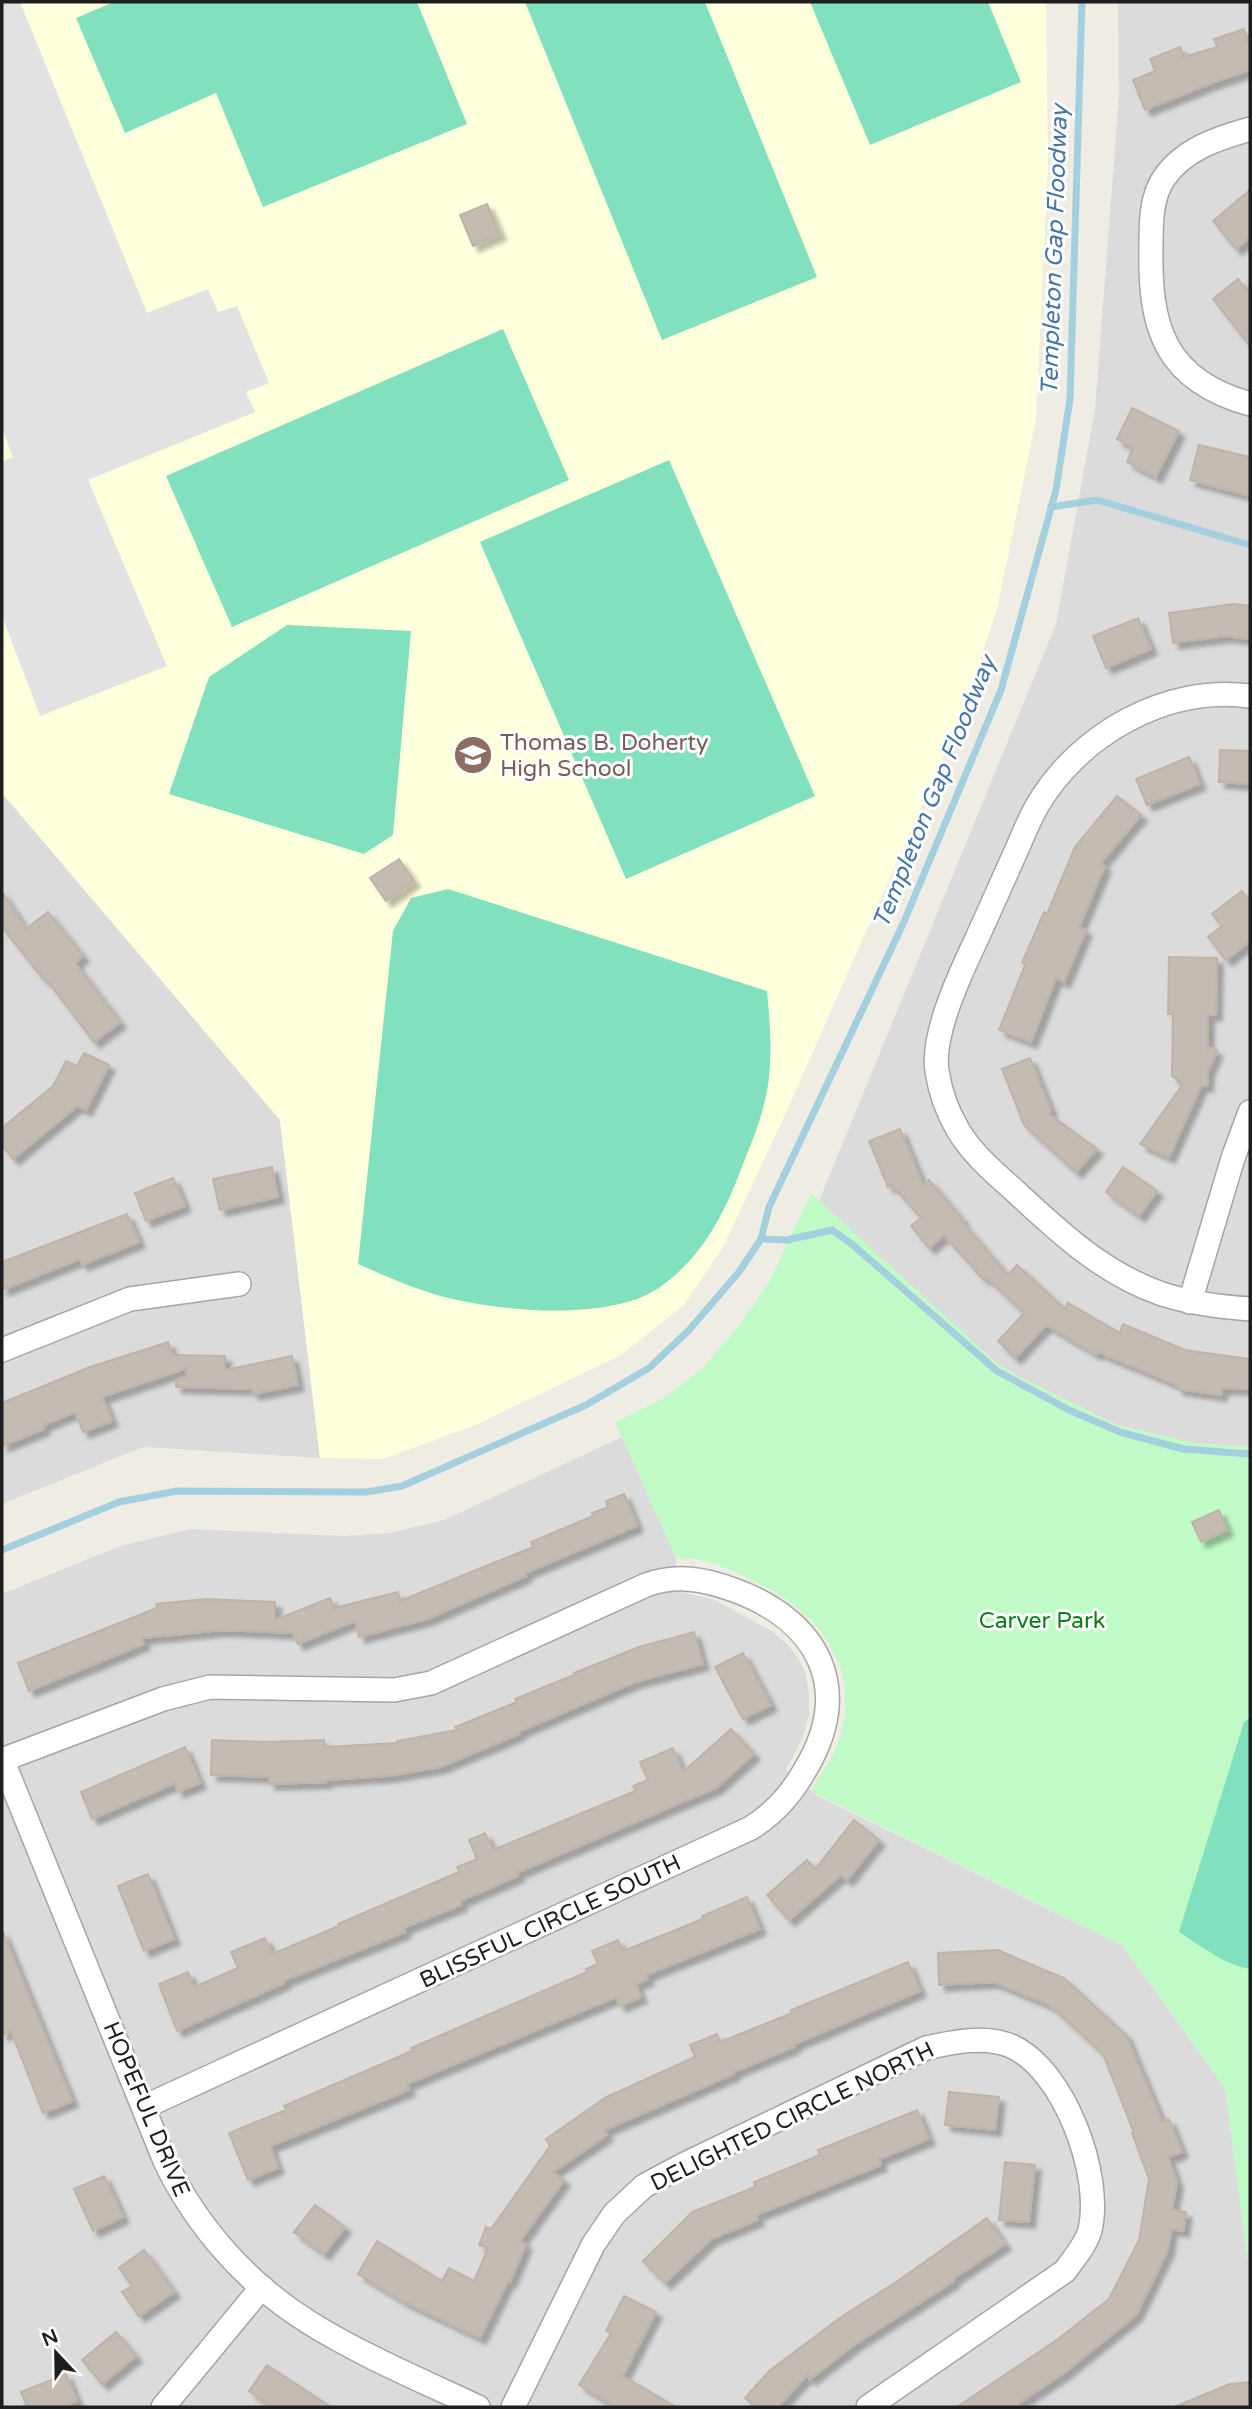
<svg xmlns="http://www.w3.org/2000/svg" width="1252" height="2409" viewBox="0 0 1252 2409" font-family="'Varela Round',sans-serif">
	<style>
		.residential { fill: #dcdbdb }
		.education { fill: #feffdd }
		.park { fill: #c0fac6 }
		.pitch { fill: #81e0bd }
		.parking { fill: #e2e2e2 }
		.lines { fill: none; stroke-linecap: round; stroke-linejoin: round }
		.stream { stroke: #a4cfde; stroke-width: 7 }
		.building { fill: #c4bbb3; stroke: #c1b3a6; stroke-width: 2; filter: url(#shadow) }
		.minor-casing { stroke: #a5a5a5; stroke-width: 26 }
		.minor { stroke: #fff; stroke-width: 23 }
		.labels { text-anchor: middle; stroke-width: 6; stroke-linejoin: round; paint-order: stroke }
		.education-label { font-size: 23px; fill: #785e54; stroke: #fff; text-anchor: start }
		.park-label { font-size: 23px; fill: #0a7e16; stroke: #fff }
		.street-label { font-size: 23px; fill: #1e1e1e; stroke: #fff }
		.water-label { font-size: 24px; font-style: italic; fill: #4675a7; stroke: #fff }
	</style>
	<defs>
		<filter id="shadow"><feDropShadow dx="6" dy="6" stdDeviation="2" flood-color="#0004"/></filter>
	</defs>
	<rect width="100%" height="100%" fill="#efece4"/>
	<!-- residential -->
	<g class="residential">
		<polygon points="1118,2 1250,2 1250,1447 1195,1443 1117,1425 1016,1375 995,1362 819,1201 1056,624 1095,409 1119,97"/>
		<polygon points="2,793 280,1120 320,1458 143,1447 2,1504"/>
		<polygon points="622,1437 676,1558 677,1591 715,1600 773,1632 789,1646 800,1661 806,1675 809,1694 809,1715 803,1737 786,1770 818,1796 1123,1946 1225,2088 1250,2277 1250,2407 2,2407 2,1594 120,1546 190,1529 344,1536 389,1533 444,1520"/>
	</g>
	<!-- education -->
	<polygon class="education" points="2,2 1046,2 1048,166 1036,419 997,609 961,717 784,1117 723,1247 684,1305 621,1355 478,1424 383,1459 320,1458 280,1120 2,793"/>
	<!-- park -->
	<path class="park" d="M811 1193 995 1362 1016 1375 1117 1425 1195 1443 1250 1447V2277L1225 2088 1123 1946 811 1791C821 1774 833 1758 839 1739 862 1669 821 1616 762 1585 734 1571 709 1557 676 1558L615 1422 664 1398 703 1368 741 1323 770 1280Z"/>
	<!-- pitch -->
	<g class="pitch">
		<polygon points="114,2 417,2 467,124 263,207 216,93 125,133 76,18"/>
		<polygon points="525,2 705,2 817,277 662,340"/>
		<polygon points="810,2 988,2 1021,82 870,145"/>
		<polygon points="503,329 569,480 232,627 166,476"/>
		<polygon points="669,460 815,796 626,879 480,542"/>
		<polygon points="287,625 411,631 393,835 364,854 169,794 209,677"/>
		<path d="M448 889 767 991C770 1024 773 1058 767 1091 762 1119 750 1146 740 1172 723 1217 700 1259 660 1287 610 1323 493 1311 437 1295 410 1287 383 1275 358 1264L393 931 411 898Z"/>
		<path d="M1250 1718V1969C1225 1965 1201 1946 1179 1932L1244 1722Z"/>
	</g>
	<!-- parking -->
	<polygon class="parking" points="2,2 20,2 147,313 208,289 218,312 237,306 269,383 246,392 255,412 88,480 167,666 40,716 2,616 2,462 13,457 2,428"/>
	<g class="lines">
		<!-- stream -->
		<g class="stream">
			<polyline points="1051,507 1097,500 1250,545"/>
			<polyline points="761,1239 787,1240 832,1230 853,1245 997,1371 1069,1410 1120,1432 1183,1449 1250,1454"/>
			<polyline points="2,1550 119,1502 177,1491 367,1492 402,1486 586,1405 649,1368 689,1330 739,1272 761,1239 769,1207 903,924 1001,690 1056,490 1070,399 1082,2"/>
		</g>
	</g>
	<!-- building -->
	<g class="building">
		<polygon points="1244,29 1250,47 1250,70 1212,83 1145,110 1133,80 1155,71 1150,59 1180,47 1184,57 1217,47 1214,39"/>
		<polygon points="1250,190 1250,237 1236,249 1213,221"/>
		<polygon points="487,204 500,234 473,246 460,215"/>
		<polygon points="1238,279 1250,296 1250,346 1213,299"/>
		<polygon points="1132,408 1179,431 1156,477 1127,462 1133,447 1117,439"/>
		<polygon points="1199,445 1250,457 1250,496 1190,480"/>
		<polygon points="1233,604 1250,606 1250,639 1226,636 1173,643 1169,613"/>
		<polygon points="1138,618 1151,649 1106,668 1093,636"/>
		<polygon points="1220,750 1250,751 1250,784 1219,782"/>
		<polygon points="1189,757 1200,784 1147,805 1136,779"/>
		<polygon points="1117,796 1141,815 1100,864 1105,866 1079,927 1086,930 1064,982 1056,978 1031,1042 999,1030 1025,965 1022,963 1044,912 1047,914 1075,847"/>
		<polygon points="399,859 414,881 386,901 370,878"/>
		<polygon points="1242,891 1250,902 1250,941 1226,960 1208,937 1222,926 1212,914"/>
		<polygon points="2,892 26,929 48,912 83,956 75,963 120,1022 94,1042 46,979 44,980 2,927"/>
		<polygon points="1169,957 1217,958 1216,1015 1208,1015 1208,1048 1209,1047 1217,1051 1208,1071 1207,1086 1201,1086 1169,1157 1140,1144 1183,1084 1172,1076 1173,1014 1168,1014"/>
		<polygon points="84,1053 109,1065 86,1110 77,1106 13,1159 2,1145 2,1128 53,1086 66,1061 77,1066"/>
		<polygon points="1030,1058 1051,1111 1049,1114 1097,1149 1076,1172 1024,1125 1002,1069"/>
		<polygon points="900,1129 923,1185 929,1180 963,1220 961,1221 1008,1275 1017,1265 1065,1309 1068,1303 1120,1333 1123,1324 1185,1350 1250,1359 1250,1389 1222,1388 1221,1395 1177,1389 1178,1385 1098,1352 1096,1354 1046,1325 1015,1358 998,1341 1024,1313 985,1276 983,1279 944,1235 929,1248 911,1226 921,1218 892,1185 888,1187 869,1141"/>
		<polygon points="272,1167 278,1197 220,1210 213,1179"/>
		<polygon points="1123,1167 1157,1191 1139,1216 1106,1192"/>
		<polygon points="173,1178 185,1206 146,1221 135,1193"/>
		<polygon points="127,1214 139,1242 82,1265 80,1259 2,1290 2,1262"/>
		<polygon points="168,1342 172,1355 225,1356 225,1370 292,1356 298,1385 253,1394 252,1389 176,1387 176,1380 186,1377 187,1368 102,1397 112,1421 83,1432 75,1412 43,1425 44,1429 2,1446 2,1403 90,1367"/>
		<polygon points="624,1494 637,1526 525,1573 526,1576 427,1619 359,1637 355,1621 298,1644 293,1633 221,1630 142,1638 144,1644 29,1691 18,1663 157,1608 156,1604 206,1599 275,1602 275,1620 330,1598 334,1608 398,1592 400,1601 533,1547 531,1542 593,1516 592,1513 608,1507 606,1501"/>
		<polygon points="1219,1510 1227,1530 1201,1542 1192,1522"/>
		<polygon points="694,1632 703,1664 635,1682 518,1732 519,1734 440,1767 388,1776 325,1780 326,1782 269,1784 269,1777 211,1775 212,1740 267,1742 324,1740 325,1747 397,1743 397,1741 457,1730 455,1727 517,1702 515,1699 574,1675 574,1673 639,1647"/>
		<polygon points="743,1653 771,1705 743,1719 715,1667"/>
		<polygon points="731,1729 754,1754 716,1788 516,1873 518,1876 460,1901 461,1905 403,1928 405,1932 283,1981 284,1983 177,2031 159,1984 188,1972 194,1987 238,1968 231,1952 265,1938 272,1954 339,1926 338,1924 459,1872 457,1867 477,1859 469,1840 485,1833 493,1850 635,1791 633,1786 648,1780 640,1762 673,1748 683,1772"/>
		<polygon points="185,1747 200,1783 178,1792 175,1783 92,1819 81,1792"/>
		<polygon points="854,1820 879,1840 847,1880 841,1875 789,1920 767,1895 807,1860 815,1869"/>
		<polygon points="148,1874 174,1939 144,1951 118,1886"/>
		<polygon points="747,1897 760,1929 646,1975 648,1979 636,1984 641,1997 620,2006 616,1997 407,2084 409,2090 270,2146 278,2168 248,2180 229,2133 286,2110 284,2106 412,2051 411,2048 587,1972 586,1969 598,1964 592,1951 618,1940 623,1951 703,1919 702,1916"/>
		<polygon points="2,1930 72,2101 43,2113 11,2031 2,2035"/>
		<polygon points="997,1950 1064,1978 1126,2035 1162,2122 1169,2119 1182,2152 1168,2157 1177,2182 1172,2210 1186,2212 1183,2231 1171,2229 1168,2250 1136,2315 1064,2373 1013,2407 957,2407 1058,2339 1109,2299 1139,2240 1149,2179 1132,2133 1134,2133 1103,2054 1050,2005 994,1982 939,1985 938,1953"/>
		<polygon points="908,1962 920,1991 792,2045 794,2047 733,2072 734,2074 604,2130 607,2135 553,2172 564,2180 520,2241 526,2244 510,2282 508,2281 480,2338 403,2301 358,2274 377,2241 442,2281 449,2268 474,2281 488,2248 479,2245 486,2227 491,2229 550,2146 546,2139 606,2097 695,2057 690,2045 717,2034 720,2042 792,2013 791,2010"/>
		<polygon points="949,2092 999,2097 995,2130 945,2125"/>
		<polygon points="917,2110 929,2139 879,2159 881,2165 756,2215 758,2220 711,2239 665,2283 643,2261 692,2212 755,2187 754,2182 820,2155 818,2150"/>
		<polygon points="1005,2162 1035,2165 1029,2222 999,2220"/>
		<polygon points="104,2176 123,2217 93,2231 74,2189"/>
		<polygon points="315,2205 345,2227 324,2254 294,2232"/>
		<polygon points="987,2218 1005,2244 953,2279 954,2281 854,2345 810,2379 807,2375 778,2407 755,2407 745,2398 769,2371 841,2317 896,2282"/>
		<polygon points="144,2250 174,2292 139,2316 122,2292 132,2286 119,2268"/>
		<polygon points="624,2296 656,2312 623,2376 676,2407 617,2407 579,2385 611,2333 606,2331"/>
		<polygon points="116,2332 136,2356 102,2384 82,2360"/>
		<polygon points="267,2365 331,2407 273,2407 249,2391"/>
		<polygon points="66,2374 77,2401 62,2407 27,2407 21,2392"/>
		<polygon points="1250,2382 1250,2407 1174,2407 1230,2384"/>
	</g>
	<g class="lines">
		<!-- minor casing -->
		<g class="minor-casing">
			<g id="minor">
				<path d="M1250 129C1218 138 1184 149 1164 178 1151 197 1151 223 1151 245 1149 327 1164 380 1250 404"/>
				<path d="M1250 696C1166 685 1079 734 1037 806 1029 820 1023 835 1017 849 1004 878 991 907 978 936 962 970 931 1034 937 1071 940 1091 948 1113 958 1130 973 1155 995 1173 1016 1192 1060 1233 1104 1274 1162 1294 1190 1303 1221 1307 1250 1309"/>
				<polyline points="1190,1302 1233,1158 1250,1112"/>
				<polyline points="2,1350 130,1299 239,1284"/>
				<path d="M2 1759 165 2161C196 2226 248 2285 310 2323 361 2355 423 2381 478 2407"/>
				<path d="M2 1760 163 1699 210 1687 394 1690 431 1683 646 1585C677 1574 704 1579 734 1590 819 1621 854 1689 805 1770 791 1795 775 1813 751 1828L144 2107"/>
				<polyline points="163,2407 262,2287"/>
				<path d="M513 2407 593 2245 614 2214 644 2186 681 2166 926 2048C953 2042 985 2035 1011 2046 1064 2069 1103 2175 1090 2230 1086 2245 1074 2258 1065 2271L868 2407"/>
			</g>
		</g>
		<!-- minor -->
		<use href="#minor" class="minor"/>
	</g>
	<!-- icons -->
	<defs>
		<g id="school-disc" transform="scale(2.0125)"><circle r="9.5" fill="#8d6e63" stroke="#fff"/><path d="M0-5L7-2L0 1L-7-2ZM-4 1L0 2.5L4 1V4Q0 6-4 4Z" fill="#fff"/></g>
	</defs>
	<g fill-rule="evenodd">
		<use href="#school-disc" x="473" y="755"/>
	</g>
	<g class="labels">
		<!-- education labels -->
		<g class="education-label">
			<text x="500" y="750">Thomas B. Doherty<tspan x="500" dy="26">High School</tspan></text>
		</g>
		<!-- park labels -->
		<g class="park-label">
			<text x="1042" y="1628">Carver Park</text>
		</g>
		<!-- street labels -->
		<g class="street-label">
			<text transform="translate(550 1921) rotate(-25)" y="8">BLISSFUL CIRCLE SOUTH</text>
			<text transform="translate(147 2109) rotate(67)" y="8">HOPEFUL DRIVE</text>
			<text transform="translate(792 2116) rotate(-26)" y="8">DELIGHTED CIRCLE NORTH</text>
		</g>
		<!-- water labels -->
		<g class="water-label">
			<text transform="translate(1054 250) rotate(-88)" y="8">Templeton Gap Floodway</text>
			<text transform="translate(934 792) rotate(-68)" y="8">Templeton Gap Floodway</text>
		</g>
	</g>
	<!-- border -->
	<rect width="1252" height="2409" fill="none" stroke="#1e1e1e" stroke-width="7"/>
	<!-- north arrow -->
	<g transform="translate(56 2353) rotate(338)" stroke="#ffffff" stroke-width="5" paint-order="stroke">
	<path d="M0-5L12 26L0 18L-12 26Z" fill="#1e1e1e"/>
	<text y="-10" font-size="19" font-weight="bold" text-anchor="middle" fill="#1e1e1e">N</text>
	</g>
</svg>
